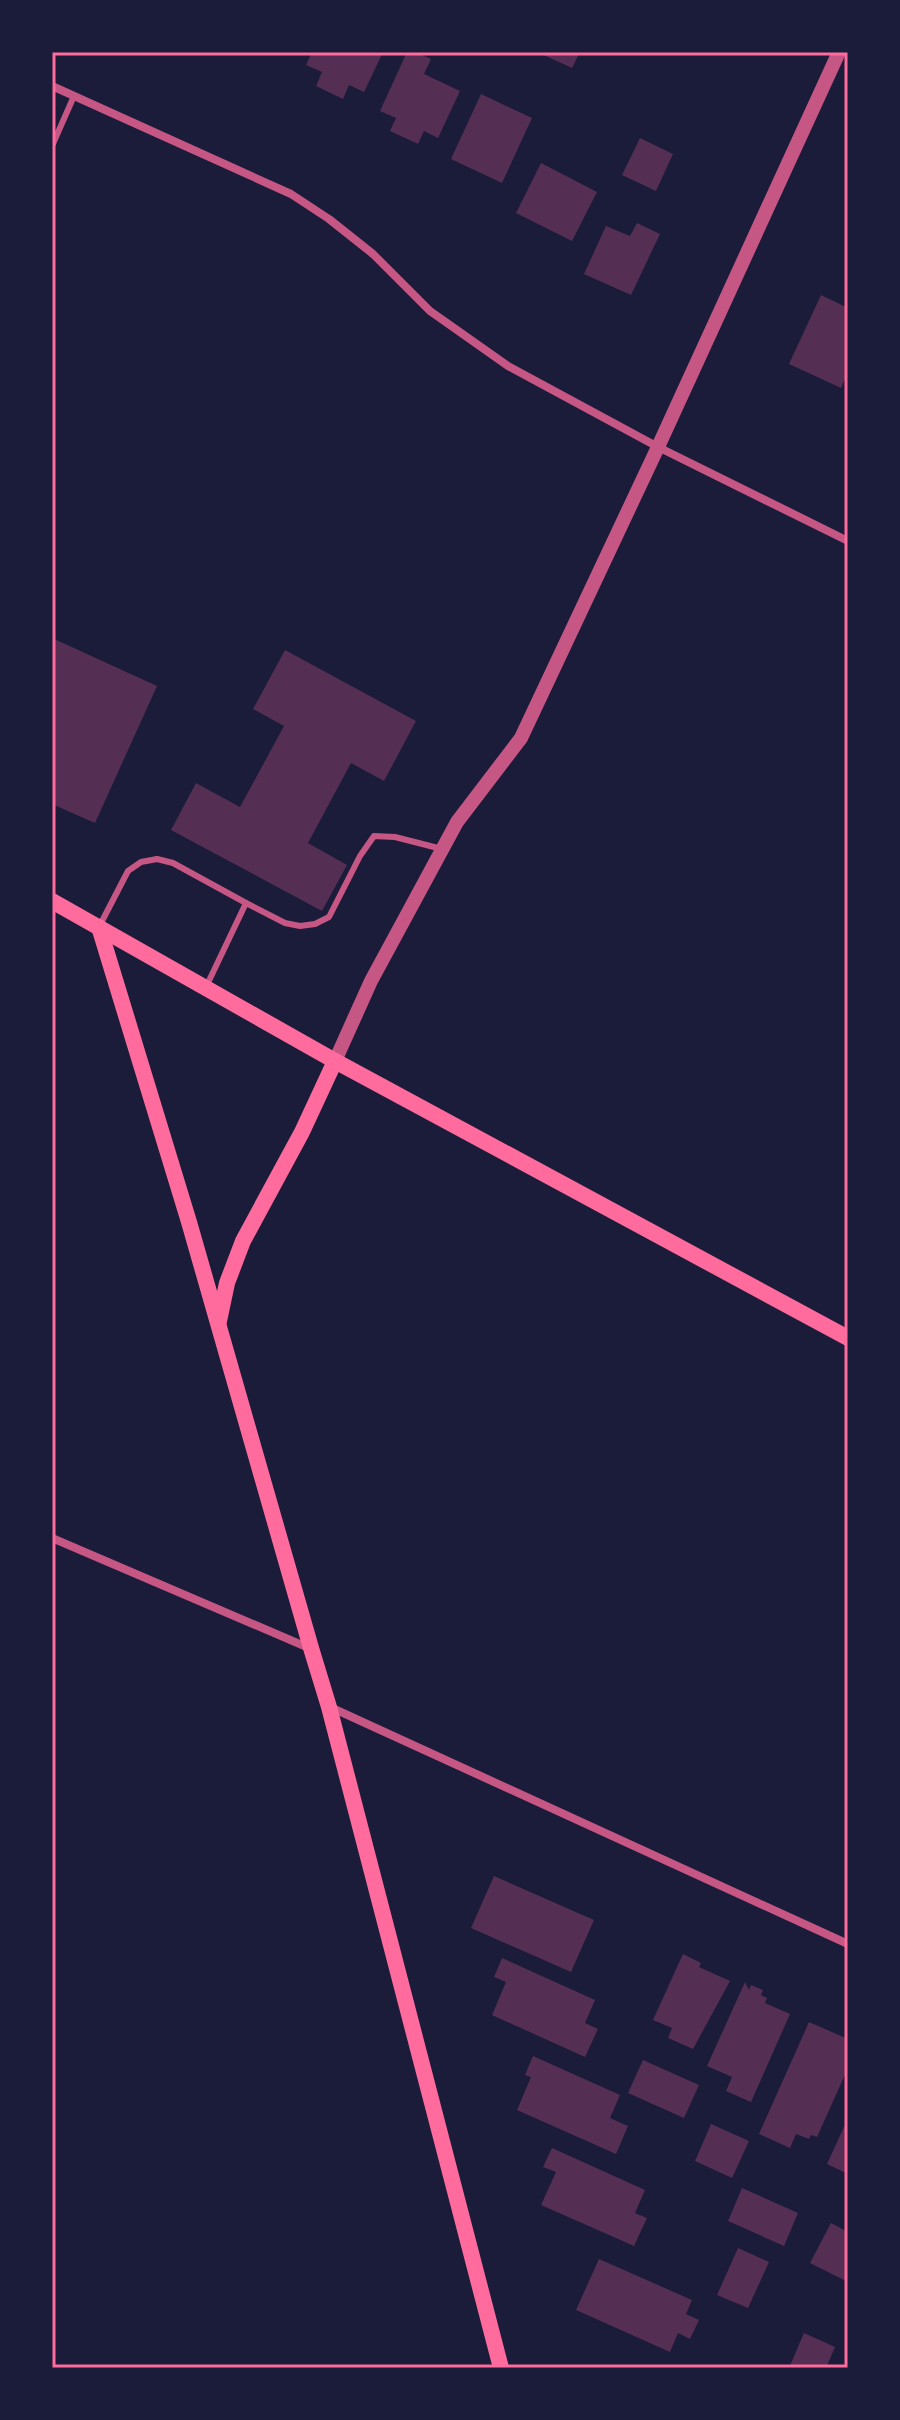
<svg xmlns="http://www.w3.org/2000/svg" width="900" height="2420" viewBox="0 0 900 2420" font-family="'Asap Condensed',sans-serif">
	<style>
		.building { fill: #542f53 }
		.lines { fill: none; stroke-linecap: round; stroke-linejoin: round }
		.service { stroke: #c65784; stroke-width: 6 }
		.minor { stroke: #c65784; stroke-width: 8 }
		.tertiary { stroke: #c65784; stroke-width: 14 }
		.secondary { stroke: #ff6b9d; stroke-width: 16 }
		.neatline { fill: none; stroke: #ff6b9d; stroke-width: 3 }
	</style>
	<rect width="100%" height="100%" fill="#1b1b3a"/>
	<!-- building -->
	<g class="building">
		<polygon points="312,52 383,52 364,92 349,85 343,99 316,86 322,72 306,65"/>
		<polygon points="407,52 415,52 431,59 424,74 460,91 438,138 424,131 418,144 390,131 396,118 380,111"/>
		<polygon points="537,52 580,52 572,68"/>
		<polygon points="481,94 532,118 502,183 451,159"/>
		<polygon points="640,138 673,154 656,191 622,175"/>
		<polygon points="541,163 597,192 572,241 516,213"/>
		<polygon points="637,223 660,234 631,295 584,274 606,226 630,236"/>
		<polygon points="821,295 848,308 848,372 841,388 789,364"/>
		<polygon points="52,638 157,686 95,823 52,804"/>
		<polygon points="285,650 416,721 384,781 351,763 308,843 347,865 322,911 171,830 196,783 240,807 284,726 253,709"/>
		<polygon points="494,1876 594,1920 571,1972 471,1928"/>
		<polygon points="683,1954 701,1963 699,1967 730,1981 693,2049 668,2038 672,2028 653,2020"/>
		<polygon points="502,1958 595,2000 585,2023 598,2029 585,2057 492,2015 506,1982 494,1977"/>
		<polygon points="745,1982 749,1990 751,1985 763,1990 761,1995 767,1998 765,2003 790,2014 751,2102 726,2091 732,2077 707,2066"/>
		<polygon points="809,2022 848,2039 848,2068 817,2137 811,2135 809,2139 796,2134 790,2148 759,2134"/>
		<polygon points="533,2056 620,2095 610,2118 628,2126 616,2154 517,2110 531,2077 525,2075"/>
		<polygon points="643,2060 699,2085 684,2118 628,2093"/>
		<polygon points="848,2118 848,2174 827,2164"/>
		<polygon points="711,2124 749,2141 732,2178 695,2161"/>
		<polygon points="552,2148 645,2190 635,2213 647,2218 634,2246 541,2205 556,2172 543,2167"/>
		<polygon points="742,2188 798,2213 784,2246 728,2221"/>
		<polygon points="831,2223 848,2232 848,2282 810,2263"/>
		<polygon points="738,2248 769,2262 748,2308 717,2295"/>
		<polygon points="599,2259 692,2300 686,2314 699,2320 690,2339 678,2333 670,2352 576,2310"/>
		<polygon points="804,2333 835,2347 826,2368 789,2368"/>
	</g>
	<g class="lines">
		<!-- service -->
		<g class="service">
			<polyline points="52,146 74,96"/>
			<polyline points="246,903 285,923 300,926 315,924 329,917 360,856 374,836 395,837 442,849"/>
			<polyline points="99,927 128,871 141,862 157,859 173,863 246,903 206,987"/>
		</g>
		<!-- minor -->
		<g class="minor">
			<polyline points="52,86 291,194 329,219 373,254 430,311 508,366 658,447 848,541"/>
			<polyline points="52,1538 309,1648"/>
			<polyline points="330,1707 848,1944"/>
		</g>
		<!-- tertiary -->
		<polyline class="tertiary" points="335,1061 371,981 457,822 521,738 658,447 839,52"/>
		<!-- secondary -->
		<g class="secondary">
			<polyline points="52,901 335,1061 848,1338"/>
			<polyline points="99,927 189,1222 311,1648 329,1707 501,2368"/>
			<polyline points="219,1321 227,1283 243,1241 302,1132 335,1061"/>
		</g>
	</g>
	<!-- border -->
	<rect width="900" height="2420" fill="none" stroke="#1b1b3a" stroke-width="108"/>
	<rect x="54" y="54" width="792" height="2312" class="neatline"/>
</svg>
